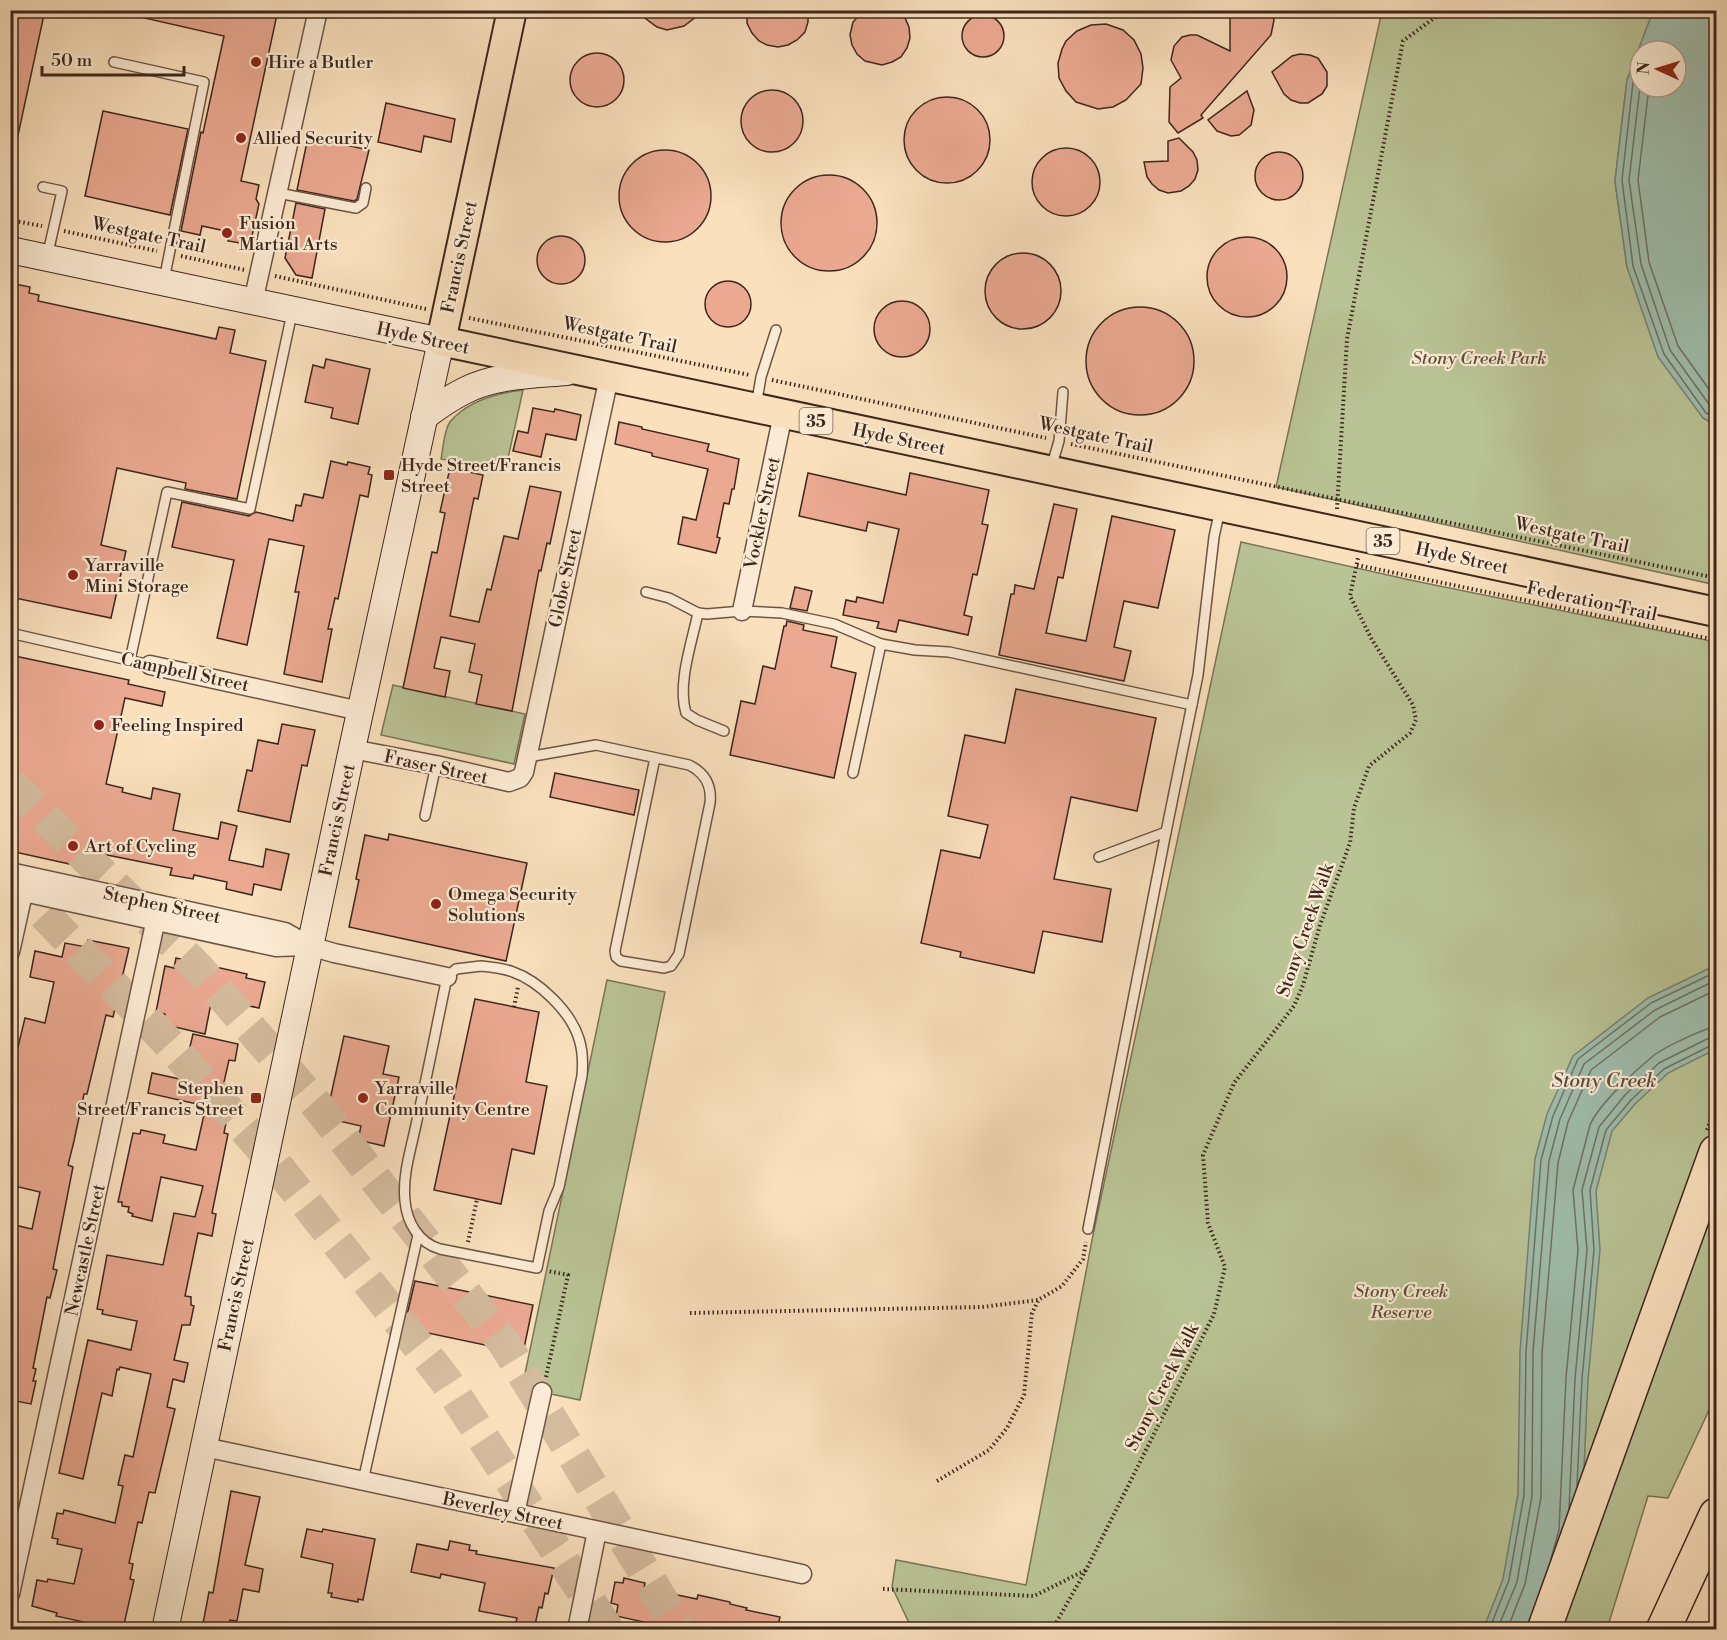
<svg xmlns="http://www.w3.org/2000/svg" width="1727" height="1640" viewBox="0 0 1727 1640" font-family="'Libre Bodoni',serif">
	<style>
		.green { fill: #b9c395; stroke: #7b7559; stroke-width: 1.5 }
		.water { fill: #9fbdac; stroke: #788173; stroke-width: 1.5; fill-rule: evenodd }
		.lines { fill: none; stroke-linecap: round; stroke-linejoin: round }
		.shore { stroke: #6e7264; stroke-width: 1.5 }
		.building { fill: #eba991; stroke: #3d271d; stroke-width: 1.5 }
		.highway-tunnel { stroke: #d4bb9d; stroke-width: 33; stroke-dasharray: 33 16; stroke-linecap: butt }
		.lane-casing { stroke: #6c5545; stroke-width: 12 }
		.street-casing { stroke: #6c5545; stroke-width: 21 }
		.secondary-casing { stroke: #3d271d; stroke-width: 28 }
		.primary-casing { stroke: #3d271d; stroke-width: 32 }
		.highway-casing { stroke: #3d271d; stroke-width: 36 }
		.path { stroke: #3d271d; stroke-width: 4; stroke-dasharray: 1.5 3; stroke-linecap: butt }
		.lane { stroke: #fcebd4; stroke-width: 9 }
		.street { stroke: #fcebd4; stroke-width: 18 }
		.secondary { stroke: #fcebd4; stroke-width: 26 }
		.primary { stroke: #fae0bd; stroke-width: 28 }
		.highway { stroke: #fae0bd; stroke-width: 33 }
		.poi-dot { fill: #8f2418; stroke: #fcebd4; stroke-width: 2 }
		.labels { text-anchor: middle; stroke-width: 4.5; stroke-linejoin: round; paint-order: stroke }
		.shield { fill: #fcebd4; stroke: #766254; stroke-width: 1.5 }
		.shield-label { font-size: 16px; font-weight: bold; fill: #3d271d }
		.poi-label { font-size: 18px; fill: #3d271d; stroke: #fcebd4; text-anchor: start }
		.street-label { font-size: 18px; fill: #3d271d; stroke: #fcebd4 }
		.park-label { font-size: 18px; font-style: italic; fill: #5c4e3b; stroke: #fcebd4 }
		.water-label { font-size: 20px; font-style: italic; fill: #564c41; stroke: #fcebd4 }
	</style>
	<rect width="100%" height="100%" fill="#fae0bd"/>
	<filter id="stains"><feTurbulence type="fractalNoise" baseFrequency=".00333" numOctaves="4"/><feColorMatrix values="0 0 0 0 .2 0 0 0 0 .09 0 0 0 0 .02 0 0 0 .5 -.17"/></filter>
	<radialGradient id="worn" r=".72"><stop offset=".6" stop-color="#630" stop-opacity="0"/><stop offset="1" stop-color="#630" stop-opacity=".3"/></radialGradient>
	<!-- green -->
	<g class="green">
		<polygon points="1382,11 1654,11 1627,80 1615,181 1627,267 1703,418 1716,425 1716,585 1276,487"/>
		<path d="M523 390 505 472 441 459C443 449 444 430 450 422 467 401 497 393 523 390Z"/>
		<polygon points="1241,542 1410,580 1716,642 1716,1395 1668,1498 1648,1496 1607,1629 912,1629 892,1587 896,1560 1026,1585 1093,1235"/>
		<polygon points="393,685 525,714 514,764 381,735"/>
		<polygon points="607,980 665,992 580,1400 522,1388"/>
	</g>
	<!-- water -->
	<g class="water">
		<path d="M1653 11H1716V425L1703 418 1658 357 1627 267 1615 181 1627 80ZM1640 51H1676V87H1640Z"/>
		<polygon points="1716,965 1716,1049 1668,1073 1635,1104 1612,1131 1596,1191 1600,1250 1588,1380 1581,1534 1541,1629 1483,1630 1503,1579 1518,1494 1520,1352 1535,1159 1547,1114 1573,1056 1648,998"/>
	</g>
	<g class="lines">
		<!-- shore -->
		<g class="shore">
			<polyline points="1640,63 1633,82 1622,180 1633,266 1664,354 1706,413 1716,418"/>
			<polyline points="1640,87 1629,180 1641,264 1670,350 1711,407 1716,410"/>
			<polyline points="1649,87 1638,180 1649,262 1678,346 1716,399"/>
			<polyline points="1577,1485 1582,1379 1594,1250 1590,1190 1606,1130 1631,1100 1664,1069 1712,1045 1716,1044"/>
			<polyline points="1569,1509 1575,1379 1587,1250 1582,1190 1599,1127 1625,1095 1659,1063 1709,1038 1716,1037"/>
			<path d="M1551 1559 1559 1530 1566 1378 1578 1250 1573 1190 1590 1125C1599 1104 1636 1070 1653 1056 1663 1048 1704 1028 1716 1027"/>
			<polyline points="1489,1630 1509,1580 1524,1495 1526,1352 1541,1160 1553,1116 1578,1059 1651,1003 1716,972"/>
			<polyline points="1497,1630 1517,1582 1532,1496 1533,1352 1549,1161 1560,1119 1584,1064 1655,1010 1716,980"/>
			<polyline points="1507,1630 1525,1584 1541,1497 1542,1353 1558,1163 1568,1122 1591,1070 1660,1017 1716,990"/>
		</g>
	</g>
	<!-- building -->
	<g class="building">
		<polygon points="10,10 45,10 17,140 10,139"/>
		<polygon points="141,10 278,10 241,181 259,185 256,199 259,204 252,236 247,239 246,244 228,241 230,232 202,226 200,235 181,231 201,132 203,133 224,36 140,17"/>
		<polygon points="634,10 705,10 684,26 667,30 657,27"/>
		<polygon points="747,10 808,10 808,22 805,32 797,40 788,45 778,47 767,45 759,41 752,33 747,23"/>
		<polygon points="864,10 898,10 905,18 909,27 910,38 907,48 901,57 892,62 882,65 865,61 857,54 852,45 850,35 853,22"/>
		<polygon points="1233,10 1271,10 1274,20 1271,35 1201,115 1203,118 1178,133 1169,122 1170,87 1181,78 1171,60 1174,46 1182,37 1190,35 1197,35 1230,51 1230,19"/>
		<circle cx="983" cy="36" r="21"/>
		<polygon points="1106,24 1123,30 1134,40 1141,54 1143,68 1141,84 1126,100 1113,107 1098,109 1076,102 1066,91 1059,78 1058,63 1062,49 1066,41 1077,31 1091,25"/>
		<circle cx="597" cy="80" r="27"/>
		<polygon points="1300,54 1310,55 1318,58 1327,72 1327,86 1322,94 1308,103 1300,103 1291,100 1284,94 1272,72 1292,56"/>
		<circle cx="772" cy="121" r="31"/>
		<polygon points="1247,91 1254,110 1251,125 1239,135 1231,136 1217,131 1208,120"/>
		<circle cx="947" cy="140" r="43"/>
		<polygon points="386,103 455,119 451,142 424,136 421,152 378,142"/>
		<polygon points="103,111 188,129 170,215 85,196"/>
		<polygon points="308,137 369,150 357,199 354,201 297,190"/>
		<polygon points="1179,138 1193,152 1197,160 1198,170 1195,179 1189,186 1181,191 1168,193 1159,190 1152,184 1147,177 1144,162 1168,161 1168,141"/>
		<circle cx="1066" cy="182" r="34"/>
		<circle cx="665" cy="196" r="46"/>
		<circle cx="1279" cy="176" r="24"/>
		<circle cx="829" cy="223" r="48"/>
		<polygon points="296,203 325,209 312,278 296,275 285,258"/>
		<circle cx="561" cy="260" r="24"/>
		<circle cx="1247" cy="277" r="40"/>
		<circle cx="1023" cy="291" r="38"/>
		<circle cx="728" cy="304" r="23"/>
		<polygon points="10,283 30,287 29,293 39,295 38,301 216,339 219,327 235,330 230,353 266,361 237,499 185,489 186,483 117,468 101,545 126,551 111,618 10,597"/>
		<circle cx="902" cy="329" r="28"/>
		<circle cx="1140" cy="361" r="54"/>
		<polygon points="326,359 370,369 358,424 331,418 333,408 305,402 313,365 324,368"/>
		<polygon points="533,408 554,412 555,409 581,415 576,440 546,434 541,457 513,451 518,431 528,433"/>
		<polygon points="619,422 642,427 642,429 709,444 707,451 739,459 734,489 732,489 729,504 724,503 717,537 720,538 716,553 678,544 683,517 696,520 708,469 652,456 652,453 615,444"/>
		<polygon points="331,461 347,465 348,462 370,467 368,474 372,475 368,497 360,495 338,599 335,598 328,629 332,629 322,682 284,674 299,592 295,592 304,546 269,539 247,645 217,638 234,560 172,547 182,502 249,516 256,512 293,521 296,505 301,506 304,494 323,498"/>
		<polygon points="450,468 483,475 478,499 474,498 450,616 479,622 487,589 491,590 504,536 518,539 530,486 561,492 550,544 547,543 541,571 539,570 512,711 476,704 482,675 469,672 475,644 441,637 434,668 450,671 445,697 403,688 432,552 437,553 445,513 440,512"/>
		<polygon points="808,473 906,495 910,473 989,490 982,524 988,525 977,575 973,574 964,615 972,617 968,635 899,620 896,632 877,628 879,622 843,615 846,600 856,602 857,597 883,603 899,529 868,522 866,531 799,516"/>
		<polygon points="1054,504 1077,509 1063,578 1058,577 1046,633 1086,641 1112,516 1175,530 1158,608 1124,601 1114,647 1131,651 1124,681 999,655 1011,594 1014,594 1015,585 1034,589"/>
		<polygon points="795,587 812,591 807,611 790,608"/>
		<polygon points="787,621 804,625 803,630 837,637 831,667 856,673 834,778 730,755 741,701 755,704 763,666 775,669 784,626 786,626"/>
		<polygon points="10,655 129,680 128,684 165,692 162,706 125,698 106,784 123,788 122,792 151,799 153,788 180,794 173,830 218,839 221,822 237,826 229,860 263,867 266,849 289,854 281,890 254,884 252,895 226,889 227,882 194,875 193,879 170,875 172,868 92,852 88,868 10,851"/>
		<polygon points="1016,689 1156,718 1137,811 1071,797 1054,879 1111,889 1102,942 1043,931 1034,973 960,957 961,952 921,943 941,850 980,858 988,825 948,816 965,735 1005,743"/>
		<polygon points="282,724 315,730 307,766 302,765 290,822 238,811 247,770 252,771 258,740 278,744"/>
		<polygon points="555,773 639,790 634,815 550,797"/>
		<polygon points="389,834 527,863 506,961 349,927 359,880 356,879 365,835 388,840"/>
		<polygon points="88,940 129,948 113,1017 106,1015 87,1094 84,1094 74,1141 68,1165 73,1167 53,1269 57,1270 50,1298 47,1297 35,1358 33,1368 36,1369 33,1381 36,1381 31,1404 10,1400 10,1224 32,1229 40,1192 10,1185 10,1100 16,1073 12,1072 25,1018 45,1023 54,982 30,977 35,951 62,957 65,943 86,947"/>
		<polygon points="176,958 247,974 246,978 265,982 259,1008 212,998 205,1034 162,1024 165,1014 156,1012 165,966 174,968"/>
		<polygon points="475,999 539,1012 526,1082 547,1086 534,1154 512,1149 501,1204 434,1190"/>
		<polygon points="193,1034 238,1044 235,1061 229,1060 222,1091 228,1092 222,1117 227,1118 224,1133 228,1134 212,1213 216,1214 212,1236 198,1233 185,1296 191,1297 191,1305 194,1306 190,1325 182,1325 174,1360 188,1363 184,1382 173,1379 167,1407 175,1409 155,1493 149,1492 142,1523 138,1522 129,1563 133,1564 130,1579 134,1580 123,1629 92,1629 93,1624 56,1616 57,1613 32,1606 37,1580 47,1582 48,1579 74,1584 82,1549 57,1544 58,1539 52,1538 57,1513 63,1514 64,1510 115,1523 123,1486 118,1485 125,1455 133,1457 151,1374 120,1367 119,1370 117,1369 112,1396 102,1393 83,1479 59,1473 88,1340 131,1350 137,1321 102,1314 103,1310 97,1309 107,1255 163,1265 174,1213 195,1217 203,1186 161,1177 152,1221 132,1216 133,1214 128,1212 129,1207 122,1206 122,1202 118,1202 133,1133 140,1134 141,1130 165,1135 163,1143 196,1150 206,1106 148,1093 152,1073 189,1081 195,1052 189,1051"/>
		<polygon points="344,1036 389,1046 383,1074 399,1077 384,1146 358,1140 361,1126 326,1118"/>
		<polygon points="415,1281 533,1305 523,1353 404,1328"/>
		<polygon points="231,1491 260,1497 245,1565 263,1569 259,1592 243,1589 237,1621 230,1620 228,1629 202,1629 209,1592 213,1593"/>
		<polygon points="307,1529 322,1532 323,1529 375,1539 363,1600 358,1599 358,1602 331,1597 332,1593 328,1593 333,1564 301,1557"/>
		<polygon points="450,1541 470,1545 469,1550 477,1551 476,1554 554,1568 548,1594 545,1593 542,1608 539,1607 534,1629 514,1629 517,1618 479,1611 485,1583 441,1574 440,1578 411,1572 417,1544 448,1550"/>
		<polygon points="624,1578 645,1583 644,1588 697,1599 698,1595 730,1602 730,1604 747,1608 746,1610 780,1617 777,1629 653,1629 643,1627 644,1622 616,1616 618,1605 611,1603 615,1582 623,1583"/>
	</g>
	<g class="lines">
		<!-- highway-tunnel -->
		<g class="highway-tunnel">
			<polyline points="10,783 198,968 316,1104 505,1344 680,1630"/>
			<polyline points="10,879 163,1037 273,1161 446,1381 608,1630"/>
		</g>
		<!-- lane casing -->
		<g class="lane-casing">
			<g id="lane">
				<polyline points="114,62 204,82 164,280"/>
				<polyline points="43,187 62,191 47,257"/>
				<polyline points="278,193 356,208 363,203 366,188"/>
				<polyline points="756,406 761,377 776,330"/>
				<polyline points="1051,468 1059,441 1063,392"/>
				<path d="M646 592 669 598 698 613C692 642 677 684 686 713L697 720 724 731"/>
				<polyline points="698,613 707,614 742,611 782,613 834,624 881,644 915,650 949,652 1192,705"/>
				<polyline points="10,633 150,665"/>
				<polyline points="130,660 167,492 250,509 292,313"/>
				<path d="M528 757 596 745 689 765C705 773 712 785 710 803L679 954 671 966 664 968 621 961 616 957 615 951 655 758"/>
				<polyline points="853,773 881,644"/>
				<polyline points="425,816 436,765"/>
				<polyline points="1099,857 1166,832 1198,675 1214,537 1220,509"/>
				<path d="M481 966C492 967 503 968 513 972 539 981 571 1012 579 1039 583 1051 583 1064 582 1076L559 1187 549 1211 537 1268 440 1249C419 1243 407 1223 405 1201 402 1174 412 1146 417 1120 428 1072 437 1024 447 977L456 969Z"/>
				<polyline points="1088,1229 1166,832"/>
				<polyline points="363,1481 418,1235"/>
			</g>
		</g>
		<!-- street casing -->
		<g class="street-casing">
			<g id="street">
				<polyline points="253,302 318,10"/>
				<polyline points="742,611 783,414"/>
				<polyline points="150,665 360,711"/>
				<polyline points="352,749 436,765 509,782 520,778 524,772 609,377"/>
				<polyline points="10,872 285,932 310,946 334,953 447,977"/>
				<polyline points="10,889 276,947 310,946"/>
				<polyline points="10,952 26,880"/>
				<polyline points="204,1447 802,1574"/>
				<polyline points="515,1513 542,1392"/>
				<polyline points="10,1594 159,905"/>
				<polyline points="577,1630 597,1531"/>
			</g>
		</g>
		<!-- secondary casing -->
		<g class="secondary-casing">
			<g id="secondary">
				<polyline points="10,250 441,341 352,749 165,1630"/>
				<path d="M424 417C437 407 450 398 464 391 495 375 532 375 567 372"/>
			</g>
		</g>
		<!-- primary casing -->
		<g class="primary-casing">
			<polyline id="primary" points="512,10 441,341 1716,612"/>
		</g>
		<!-- highway casing -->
		<g class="highway-casing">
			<g id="highway">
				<polyline points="1544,1630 1716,1152"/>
				<polyline points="1663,1630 1716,1515"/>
			</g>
		</g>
		<!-- path -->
		<g class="path">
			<polyline points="10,220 42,226"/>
			<polyline points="64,231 157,251"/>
			<polyline points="181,256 245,270"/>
			<polyline points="275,276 426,309"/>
			<polyline points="469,318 750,375"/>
			<polyline points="772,380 1046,438"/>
			<polyline points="1071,444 1716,578"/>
			<polyline points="1337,509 1347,339 1403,41 1445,10"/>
			<polyline points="1357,565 1716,640"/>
			<polyline points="514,1007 518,987"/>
			<polyline points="1707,1130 1716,1104"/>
			<polyline points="468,1242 477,1199"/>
			<polyline points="690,1313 982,1307 1038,1300 1062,1286 1083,1259 1086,1242"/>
			<polyline points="546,1377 568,1275 548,1271"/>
			<polyline points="937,1481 989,1450 1007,1428 1024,1395 1032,1313 1038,1301"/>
			<polyline points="883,1589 1034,1596 1086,1570"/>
			<polyline points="1052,1630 1086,1570 1214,1314 1225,1267 1208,1223 1203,1155 1234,1083 1294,1006 1303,985 1320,925 1350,843 1354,808 1369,766 1410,733 1416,720 1413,705 1371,638 1350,596 1358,558"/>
		</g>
		<!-- lane -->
		<use href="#lane" class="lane"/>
		<!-- street -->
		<use href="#street" class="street"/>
		<!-- secondary -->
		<use href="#secondary" class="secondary"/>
		<!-- primary -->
		<use href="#primary" class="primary"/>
		<!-- highway -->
		<use href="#highway" class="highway"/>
	</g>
	<!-- markers -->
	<g class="poi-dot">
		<circle cx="256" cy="62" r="6"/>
		<circle cx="241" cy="138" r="6"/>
		<circle cx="227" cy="233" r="6"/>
		<rect x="383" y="469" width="12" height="12" rx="3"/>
		<circle cx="73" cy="575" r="6"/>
		<circle cx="99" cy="725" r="6"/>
		<circle cx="73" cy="846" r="6"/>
		<circle cx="436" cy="904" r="6"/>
		<rect x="250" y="1092" width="12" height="12" rx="3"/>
		<circle cx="363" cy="1098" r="6"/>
	</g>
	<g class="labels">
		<!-- shield labels -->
		<g class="shield">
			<rect x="799.5" y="408" width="33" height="26" rx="4.5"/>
			<rect x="1366.5" y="528" width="33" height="26" rx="4.5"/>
		</g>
		<g class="shield-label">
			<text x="816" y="427">35</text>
			<text x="1383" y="547">35</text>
		</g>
		<!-- poi labels -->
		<g class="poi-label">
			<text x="268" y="68">Hire a Butler</text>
			<text x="253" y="144">Allied Security</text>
			<text x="239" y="229">Fusion<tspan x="239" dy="21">Martial Arts</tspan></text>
			<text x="401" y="471">Hyde Street/Francis<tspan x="401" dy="21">Street</tspan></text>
			<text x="85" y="571">Yarraville<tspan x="85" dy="21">Mini Storage</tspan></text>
			<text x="111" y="731">Feeling Inspired</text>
			<text x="85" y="852">Art of Cycling</text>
			<text x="448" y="900">Omega Security<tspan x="448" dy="21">Solutions</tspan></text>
			<text x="244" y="1094" text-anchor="end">Stephen<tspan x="244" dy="21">Street/Francis Street</tspan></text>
			<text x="375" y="1094">Yarraville<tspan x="375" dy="21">Community Centre</tspan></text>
		</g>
		<!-- street labels -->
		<g class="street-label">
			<text transform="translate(149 235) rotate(12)" y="6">Westgate Trail</text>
			<text transform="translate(459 257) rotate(-78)" y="6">Francis Street</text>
			<text transform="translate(620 335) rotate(12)" y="6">Westgate Trail</text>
			<text transform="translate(423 338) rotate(12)" y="6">Hyde Street</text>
			<text transform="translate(1096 435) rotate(12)" y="6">Westgate Trail</text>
			<text transform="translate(899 439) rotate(12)" y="6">Hyde Street</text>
			<text transform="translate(762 513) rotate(-78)" y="6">Vockler Street</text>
			<text transform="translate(1572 535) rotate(12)" y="6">Westgate Trail</text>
			<text transform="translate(1462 558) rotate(12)" y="6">Hyde Street</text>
			<text transform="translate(565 578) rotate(-78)" y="6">Globe Street</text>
			<text transform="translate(1592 601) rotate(12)" y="6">Federation Trail</text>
			<text transform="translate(185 672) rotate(12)" y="6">Campbell Street</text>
			<text transform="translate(436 767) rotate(12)" y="6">Fraser Street</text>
			<text transform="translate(337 820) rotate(-78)" y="6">Francis Street</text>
			<text transform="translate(162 905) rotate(12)" y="6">Stephen Street</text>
			<text transform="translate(1305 930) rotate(-71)" y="6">Stony Creek Walk</text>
			<text transform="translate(85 1250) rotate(-78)" y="6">Newcastle Street</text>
			<text transform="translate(236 1295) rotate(-78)" y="6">Francis Street</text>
			<text transform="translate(1162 1387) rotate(-63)" y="6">Stony Creek Walk</text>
			<text transform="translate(503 1511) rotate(12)" y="6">Beverley Street</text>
		</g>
		<!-- park labels -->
		<g class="park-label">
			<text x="1479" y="364">Stony Creek Park</text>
			<text x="1401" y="1297">Stony Creek<tspan x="1401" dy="21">Reserve</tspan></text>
		</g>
		<!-- water labels -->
		<g class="water-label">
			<text x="1604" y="1087">Stony Creek</text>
		</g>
	</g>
	<!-- margin -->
	<rect width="1727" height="1640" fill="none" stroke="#fae0bd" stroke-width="36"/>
	<rect x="12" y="12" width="1703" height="1616" fill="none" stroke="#3d271d" stroke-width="3"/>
	<rect x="18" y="18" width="1691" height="1604" fill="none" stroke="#3d271d" stroke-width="1.5"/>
	<!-- north arrow -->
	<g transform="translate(1658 69) rotate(274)"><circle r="28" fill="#fcebd4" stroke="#b09d8b" stroke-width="1.5"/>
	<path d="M0-4.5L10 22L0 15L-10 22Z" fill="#8f2418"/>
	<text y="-9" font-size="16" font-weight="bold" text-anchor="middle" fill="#3d271d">N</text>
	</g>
	<!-- scale -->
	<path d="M42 66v9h142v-9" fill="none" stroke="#3d271d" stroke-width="3"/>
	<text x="51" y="66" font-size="18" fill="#3d271d" stroke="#fcebd4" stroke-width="4.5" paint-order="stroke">50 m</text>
	<rect width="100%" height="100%" filter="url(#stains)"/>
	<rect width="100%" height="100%" fill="url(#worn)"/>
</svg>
